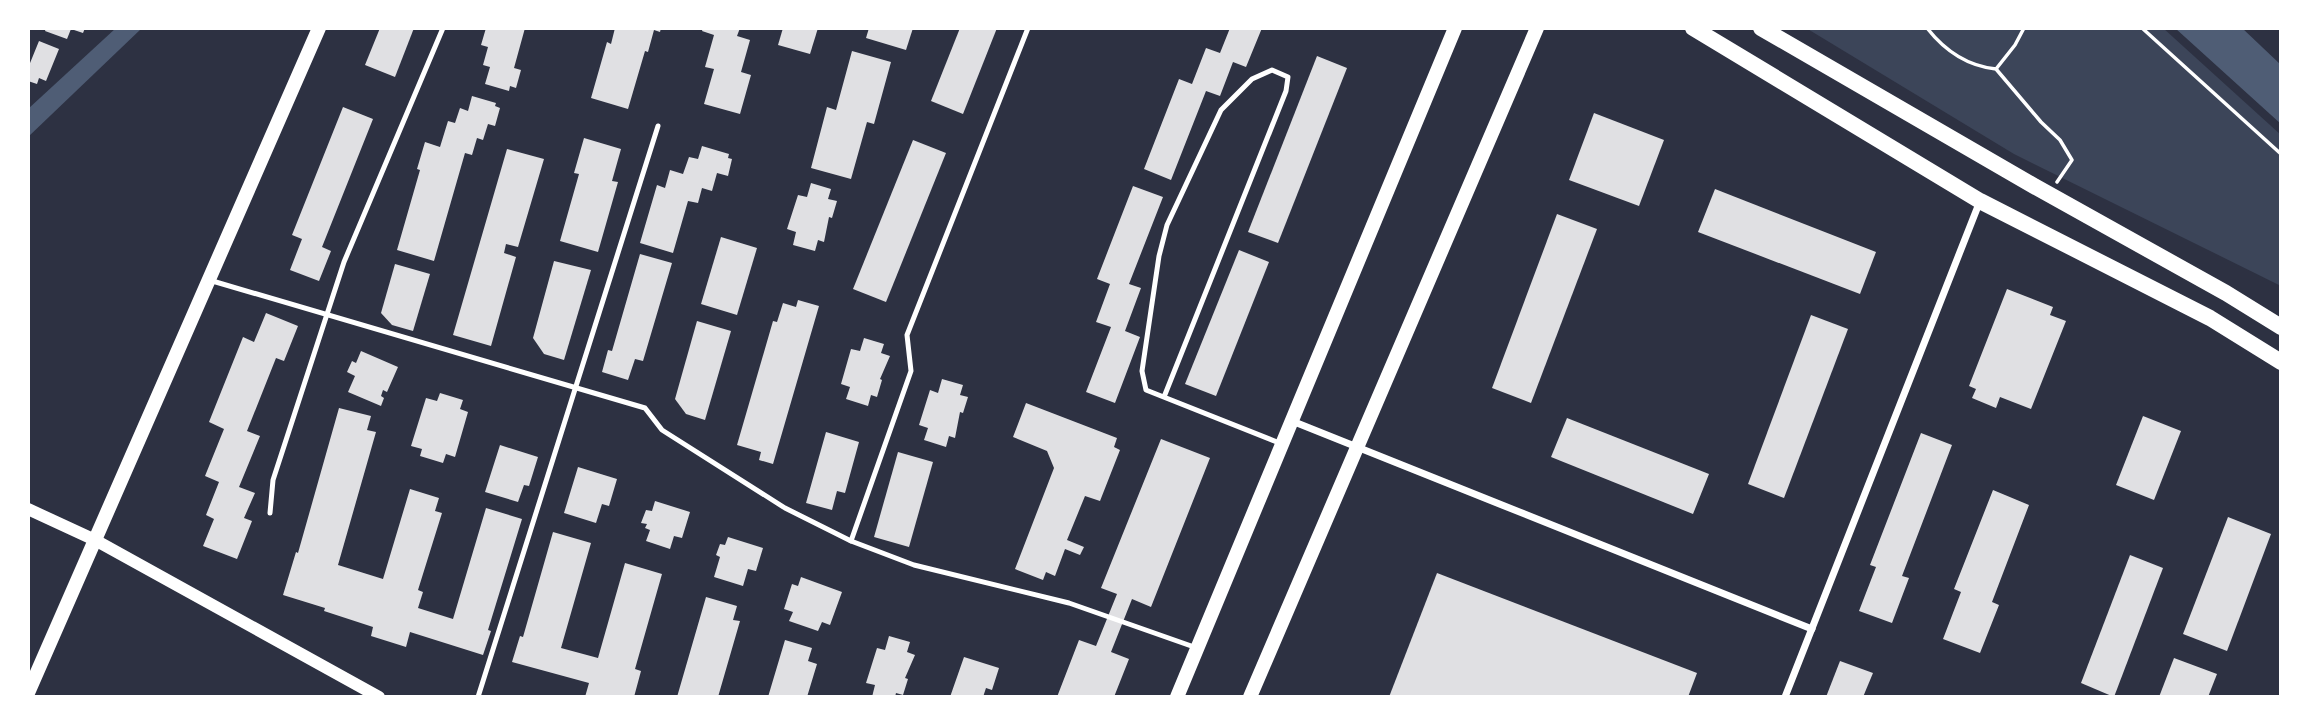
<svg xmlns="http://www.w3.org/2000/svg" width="2309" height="725" viewBox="0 0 2309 725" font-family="'Asap Condensed',sans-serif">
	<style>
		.green { fill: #3c4559 }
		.water { fill: #4f5d75 }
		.building { fill: #e0e0e3 }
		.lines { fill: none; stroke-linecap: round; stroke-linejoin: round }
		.path { stroke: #fff; stroke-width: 3.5 }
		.service { stroke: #fff; stroke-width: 5 }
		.minor { stroke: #fff; stroke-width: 7 }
		.tertiary { stroke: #fff; stroke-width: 12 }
		.secondary { stroke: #fff; stroke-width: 14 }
		.primary { stroke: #fff; stroke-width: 16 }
	</style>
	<rect width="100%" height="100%" fill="#2d3142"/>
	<!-- green -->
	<polygon class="green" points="1806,28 2163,28 2281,135 2281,286 2014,154"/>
	<!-- water -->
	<g class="water">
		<polygon points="116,28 142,28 28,137 28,109"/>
		<polygon points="2175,28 2242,28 2281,65 2281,124"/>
	</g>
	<!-- building -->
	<g class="building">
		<polygon points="46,28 85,28 83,33 71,29 67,39 45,31"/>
		<polygon points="380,28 414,28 395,77 365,65"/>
		<polygon points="486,28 525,28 514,68 521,70 516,88 510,86 509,91 485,84 490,67 483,65 488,47 481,45"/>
		<polygon points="615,28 661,28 660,32 654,30 648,52 645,51 628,109 591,98 607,42 611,44"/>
		<polygon points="703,28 740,28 737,36 750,40 741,72 751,75 740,114 704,104 714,69 705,67 714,35 702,31"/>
		<polygon points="783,28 818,28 810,54 778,45"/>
		<polygon points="869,28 913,28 906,50 866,38"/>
		<polygon points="960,28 997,28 963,114 931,101"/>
		<polygon points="1230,28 1262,28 1246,67 1233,62 1220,96 1206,91 1171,180 1144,169 1179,79 1192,84 1206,48 1220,53"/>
		<polygon points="39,41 59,49 46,81 39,78 37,84 28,81 28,68"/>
		<polygon points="852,51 891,62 874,124 867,122 851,179 811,168 827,107 836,110"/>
		<polygon points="1317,56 1347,68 1278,243 1248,232"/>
		<polygon points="472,96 496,103 495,106 500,108 495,126 488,124 483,140 477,138 472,155 465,153 434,261 397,250 420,170 417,169 425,142 440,147 448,121 455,123 460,108 468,111"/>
		<polygon points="343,107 373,119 322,247 331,251 319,281 290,270 302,239 292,235"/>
		<polygon points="1594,113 1664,140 1639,206 1569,180"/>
		<polygon points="584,138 621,149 612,181 618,182 598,252 560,241 579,174 574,173"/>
		<polygon points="913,140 946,153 886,302 853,289"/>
		<polygon points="702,146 729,154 728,158 732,159 728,176 717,173 712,191 702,188 698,203 688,201 673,253 640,243 657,185 665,188 670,170 683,174 689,157 698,159"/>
		<polygon points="507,149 544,159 518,247 506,244 504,253 516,257 491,346 453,335"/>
		<polygon points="811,183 831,189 828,199 837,201 832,218 829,217 824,242 818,240 815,251 793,245 796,232 787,229 798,195 807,197"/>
		<polygon points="1133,186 1163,197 1129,284 1141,288 1125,331 1140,337 1115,403 1086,392 1111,327 1096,322 1110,284 1097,279"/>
		<polygon points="1715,189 1876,252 1860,294 1698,232"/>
		<polygon points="1557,214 1597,229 1531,403 1492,388"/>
		<polygon points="721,237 757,248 737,315 701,304"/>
		<polygon points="1239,250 1269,262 1216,396 1185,384"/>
		<polygon points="640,254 672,263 643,361 635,359 628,380 602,372 608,350 612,351"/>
		<polygon points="554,261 591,270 564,360 544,354 533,338"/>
		<polygon points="395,264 430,274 413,331 392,325 381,313"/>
		<polygon points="2007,289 2053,307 2050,315 2066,321 2031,409 2000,397 1996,408 1972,398 1976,389 1969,386"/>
		<polygon points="798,300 819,306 773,464 759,460 761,452 737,445 773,321 777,322 783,303 796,307"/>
		<polygon points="266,313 298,326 284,361 276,358 247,431 260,436 239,487 255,493 244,518 252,521 237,559 203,546 214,519 206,515 219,482 205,476 224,429 209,422 243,337 254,342"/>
		<polygon points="1811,315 1848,329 1784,498 1748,484"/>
		<polygon points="697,321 731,331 705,420 686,414 675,399"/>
		<polygon points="864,338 884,344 881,353 890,356 880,379 882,380 877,397 871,395 868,406 846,399 850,387 841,384 851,349 860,351"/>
		<polygon points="361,351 398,367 387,392 383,390 381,396 384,398 381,406 348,392 355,376 347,372 352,361 356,363"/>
		<polygon points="942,379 963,385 960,395 968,397 963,413 960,412 955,438 949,436 946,447 924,440 928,428 919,425 930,390 938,393"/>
		<polygon points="440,393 463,400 460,409 468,412 455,457 446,454 443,463 420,456 422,449 411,446 426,398 437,401"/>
		<polygon points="1026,403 1117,438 1114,447 1120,450 1100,501 1085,496 1067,540 1084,547 1080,555 1065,549 1055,576 1046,572 1043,580 1015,569 1054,468 1047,451 1013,437"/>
		<polygon points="339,408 371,416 367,430 376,432 338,565 383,579 410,489 439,498 435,511 442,513 418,590 423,592 418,608 453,619 486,508 522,519 488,630 491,631 483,655 410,632 406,647 371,636 373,627 324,611 325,608 283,595 296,552 298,553"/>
		<polygon points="2143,416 2181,431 2154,500 2116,485"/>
		<polygon points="1567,418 1709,474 1693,514 1551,457"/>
		<polygon points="826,432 859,442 845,493 837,491 832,510 806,503"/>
		<polygon points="1921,433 1952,445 1902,576 1909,578 1892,623 1859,611 1876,567 1870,565"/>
		<polygon points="1161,439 1210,458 1151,607 1132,599 1111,652 1129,659 1114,697 1057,697 1079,640 1096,646 1117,594 1101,588"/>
		<polygon points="500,445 538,457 529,486 524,485 518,502 485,492"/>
		<polygon points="898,452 933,462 909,547 874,537"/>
		<polygon points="578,467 617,479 609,506 602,504 596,523 564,513"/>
		<polygon points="1993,490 2029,505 1992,602 1999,605 1980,653 1943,639 1961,592 1954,589"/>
		<polygon points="655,501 690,512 682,538 674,536 670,549 646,541 650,530 645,528 647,524 641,523 646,510 652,511"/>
		<polygon points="2228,517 2271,534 2227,651 2183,634"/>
		<polygon points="553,532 591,543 561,648 598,658 625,563 662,574 635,669 641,671 634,697 585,697 589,683 512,662 520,636 523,637"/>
		<polygon points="728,537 763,548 756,571 748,569 743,586 714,577 720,557 716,555 720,544 725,545"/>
		<polygon points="2130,555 2163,568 2114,697 2081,683"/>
		<polygon points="1437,573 1697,673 1688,697 1389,697"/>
		<polygon points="801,577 842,592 830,625 822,622 818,631 789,621 793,612 784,609 792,584 798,586"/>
		<polygon points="706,597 737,606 733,620 740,621 718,697 677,697"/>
		<polygon points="889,636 910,642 907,652 915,655 905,678 908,679 903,695 896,693 895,697 872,697 875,685 866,683 877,648 885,650"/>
		<polygon points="785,640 812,648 808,661 817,664 807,697 768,697"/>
		<polygon points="964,657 999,668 992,690 986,688 983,697 950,697"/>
		<polygon points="2174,658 2217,674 2208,697 2159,697"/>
		<polygon points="1840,661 1873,673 1863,697 1826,697"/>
	</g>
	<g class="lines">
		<!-- path -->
		<g class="path">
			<path d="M1927 28C1945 51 1967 66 1996 69L2041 122 2060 140 2072 160 2057 182"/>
			<polyline points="2142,28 2281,154"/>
			<polyline points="1996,69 2015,45 2024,28"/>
		</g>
		<!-- service -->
		<g class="service">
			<polyline points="209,280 645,408 662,430 785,508 851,541 914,565 1069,603 1197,648"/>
			<polyline points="1164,397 1286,91 1288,77 1272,70 1252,79 1221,110 1167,225 1159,256 1142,371 1146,390 1282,444"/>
			<polyline points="270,513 273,480 344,262 443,28"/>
			<polyline points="851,541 911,371 907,335 1028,28"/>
			<polyline points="478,697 658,126"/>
		</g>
		<!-- minor -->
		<g class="minor">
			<polyline points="1292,421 1812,629"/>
			<polyline points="1785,697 1980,201"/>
		</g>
		<!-- tertiary -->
		<polyline class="tertiary" points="28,509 95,540 379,697"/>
		<!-- secondary -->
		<g class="secondary">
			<polyline points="28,693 319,28"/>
			<polyline points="1177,697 1455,28"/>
			<polyline points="1250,697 1537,28"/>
		</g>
		<!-- primary -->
		<g class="primary">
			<polyline points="1693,28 1980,201 2210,318 2281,362"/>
			<polyline points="1761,28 2034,186 2226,293 2281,327"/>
		</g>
	</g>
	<!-- border -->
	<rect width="2309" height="725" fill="none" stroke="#ffffff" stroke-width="60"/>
</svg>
